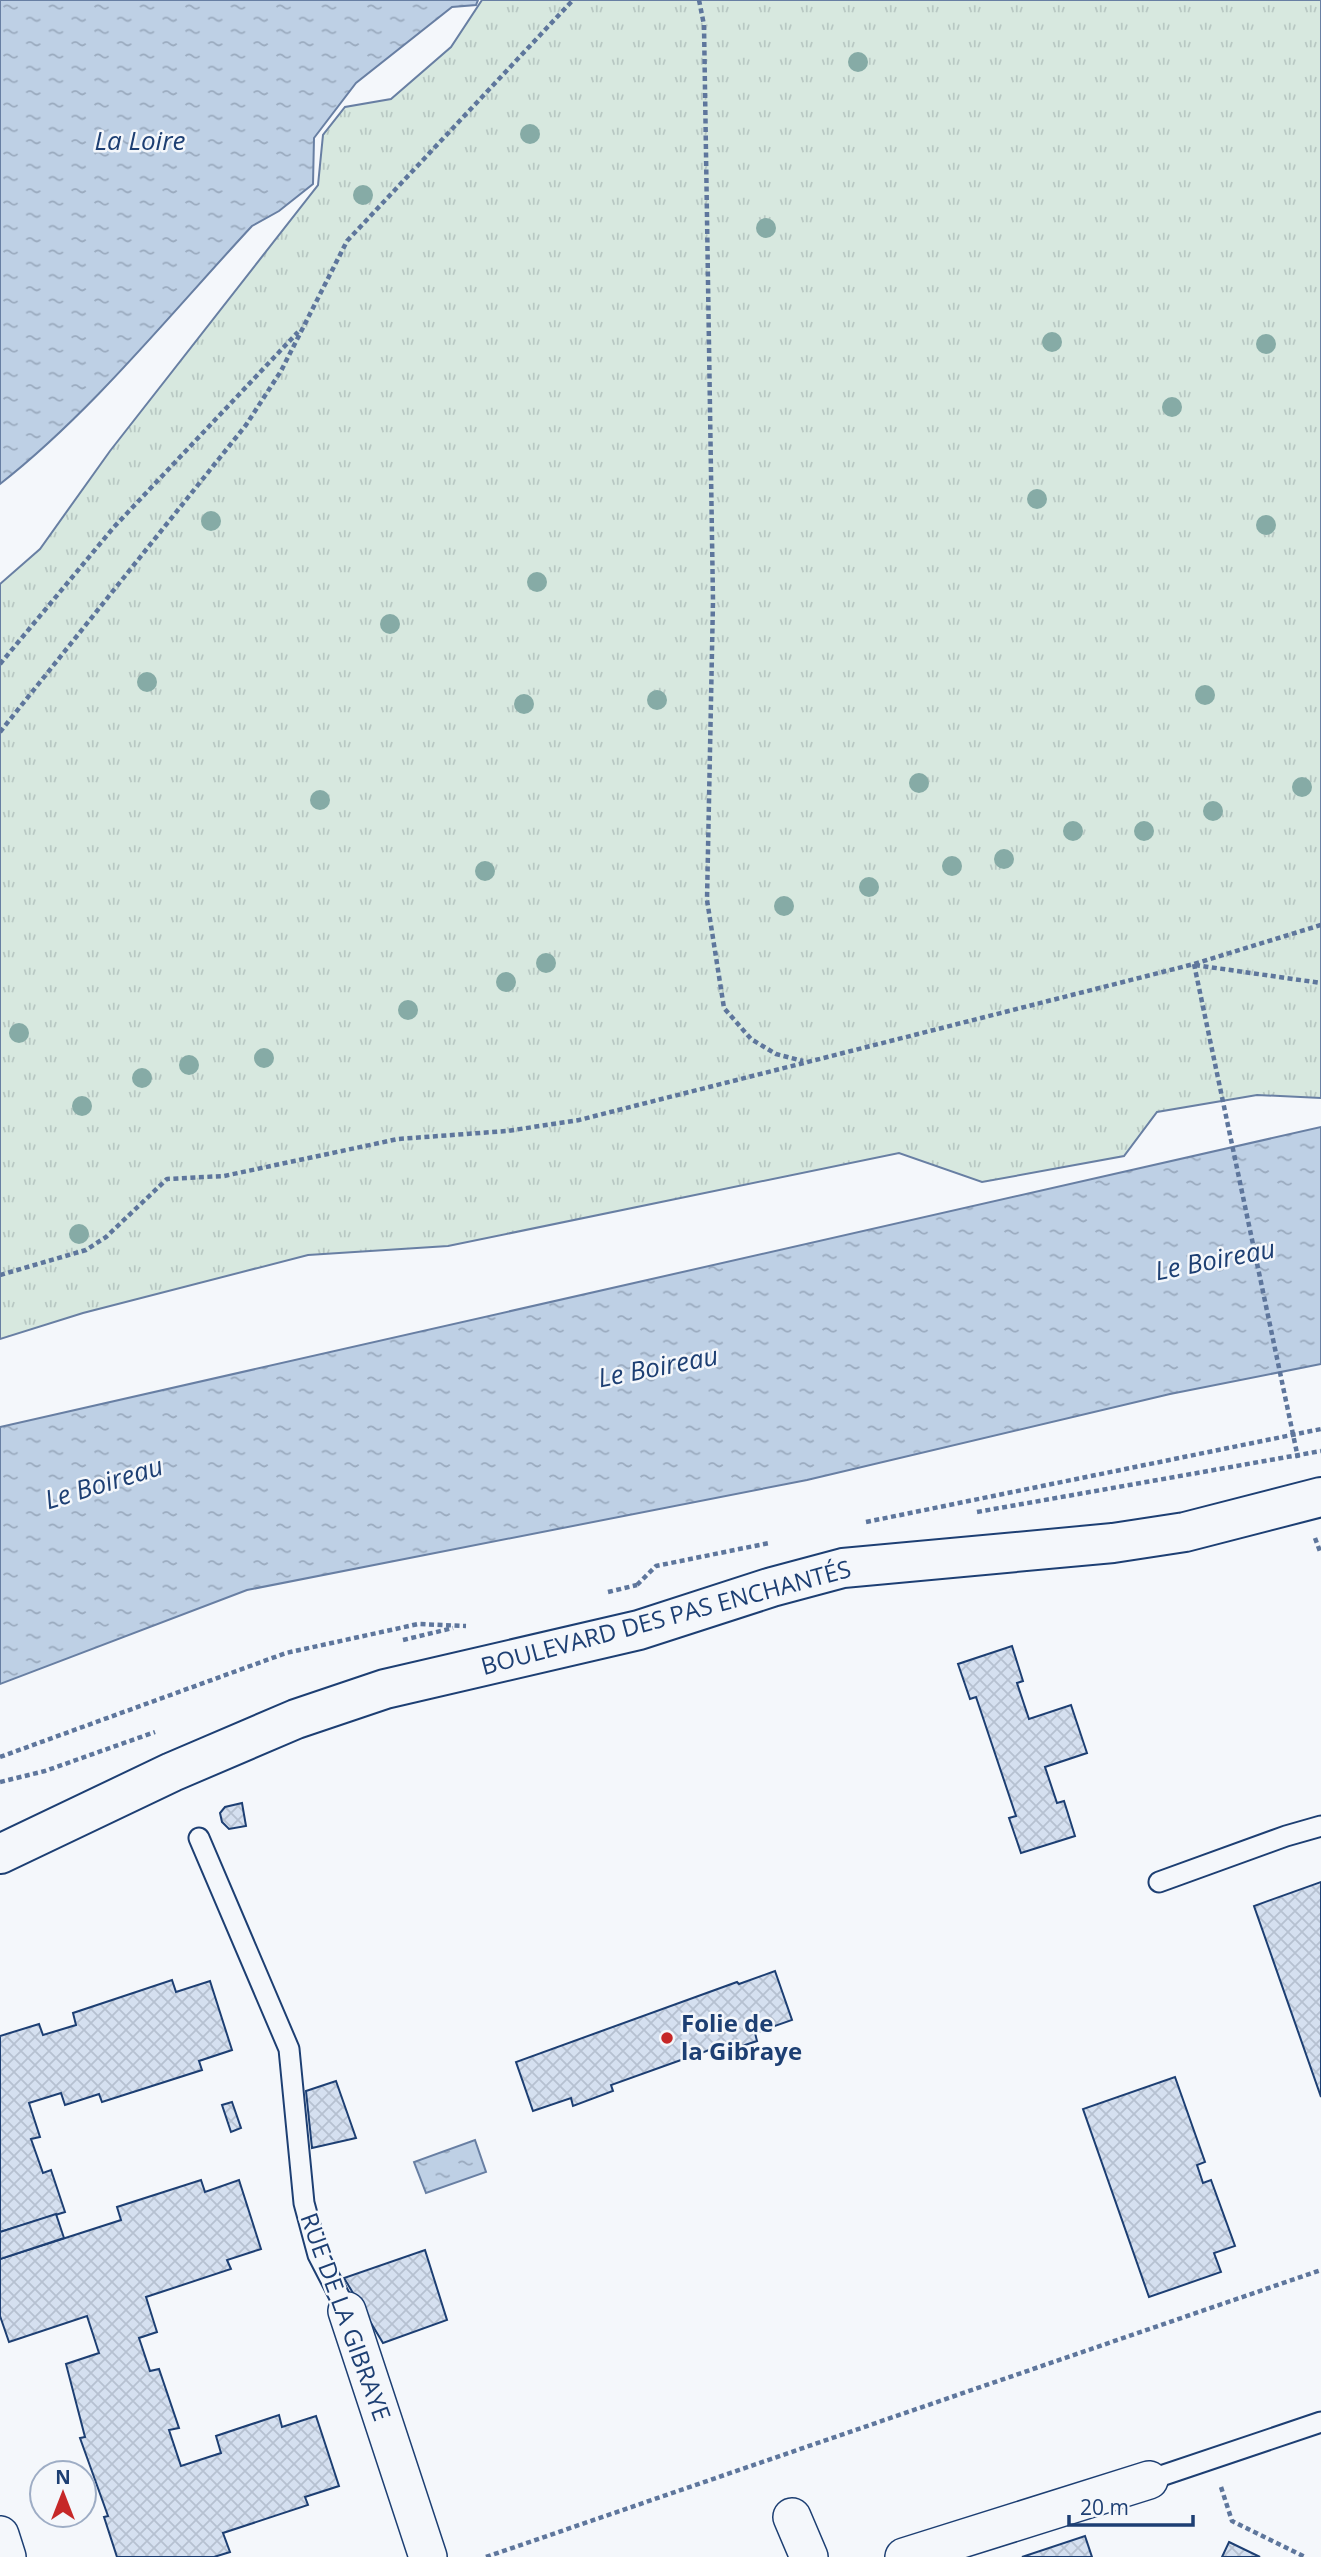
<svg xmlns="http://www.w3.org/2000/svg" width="1321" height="2557" viewBox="0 0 1321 2557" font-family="'Open Sans',sans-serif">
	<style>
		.park { fill: url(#park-tufts); stroke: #687fa3; stroke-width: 2 }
		.water { fill: url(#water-ripples); stroke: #687fa3; stroke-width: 2 }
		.building { fill: url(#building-cross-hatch); stroke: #1d3f73; stroke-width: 2 }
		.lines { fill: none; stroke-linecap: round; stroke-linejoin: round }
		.lane-casing { stroke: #1d3f73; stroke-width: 23 }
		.street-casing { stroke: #1d3f73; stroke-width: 40 }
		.secondary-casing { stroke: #1d3f73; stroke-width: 42 }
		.path { stroke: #5e769c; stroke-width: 4.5; stroke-dasharray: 5 3.5; stroke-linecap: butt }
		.lane { stroke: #f4f7fb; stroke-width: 19 }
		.street { stroke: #f4f7fb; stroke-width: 37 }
		.secondary { stroke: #f4f7fb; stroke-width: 38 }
		.tree { fill: #86aba6 }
		.poi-dot { fill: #c62828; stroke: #f4f7fb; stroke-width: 2.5 }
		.labels { text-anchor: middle; stroke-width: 5; stroke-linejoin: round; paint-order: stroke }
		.street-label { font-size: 24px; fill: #1d3f73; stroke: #f4f7fb }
		.poi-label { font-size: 24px; font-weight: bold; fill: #1d3f73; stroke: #f4f7fb; text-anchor: start }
		.water-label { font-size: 26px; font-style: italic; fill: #1d3f73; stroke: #f4f7fb }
	</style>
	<defs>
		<pattern id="park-tufts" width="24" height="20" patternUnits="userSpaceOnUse" patternTransform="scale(1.75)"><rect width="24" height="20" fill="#d7e8df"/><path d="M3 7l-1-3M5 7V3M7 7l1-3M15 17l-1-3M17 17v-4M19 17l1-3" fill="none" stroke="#b8c8c3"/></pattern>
		<pattern id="water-ripples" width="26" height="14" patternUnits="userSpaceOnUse" patternTransform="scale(1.75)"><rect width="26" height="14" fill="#bed0e5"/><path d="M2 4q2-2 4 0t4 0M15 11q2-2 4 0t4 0" fill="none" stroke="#9aaabe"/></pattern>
		<pattern id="building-cross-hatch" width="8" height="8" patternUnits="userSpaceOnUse" patternTransform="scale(1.75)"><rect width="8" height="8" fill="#d5e0f0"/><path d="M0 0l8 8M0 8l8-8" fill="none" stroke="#b6c1d1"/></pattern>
	</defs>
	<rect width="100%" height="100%" fill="#f4f7fb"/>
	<!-- park -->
	<polygon class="park" points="482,0 1321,0 1321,1098 1257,1095 1157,1112 1124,1156 982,1182 899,1153 448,1246 308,1255 83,1313 0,1339 0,584 40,549 110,451 318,185 323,135 345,107 391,99 451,47"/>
	<!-- water -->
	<g class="water">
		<path d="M0 0H478L476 5 452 7 356 83 314 138 313 184 279 211 252 226C172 312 92 412 0 484Z"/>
		<polygon points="1321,1127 1321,1364 1170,1394 807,1480 247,1590 0,1684 0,1427"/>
		<polygon points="475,2140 486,2172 426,2193 414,2162"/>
	</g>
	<!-- building -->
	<g class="building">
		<polygon points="1012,1646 1023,1681 1017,1683 1029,1719 1071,1705 1087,1753 1045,1767 1057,1803 1064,1801 1075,1836 1021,1853 1009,1818 1016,1816 976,1697 970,1699 958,1664"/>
		<polygon points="242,1803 246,1826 229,1829 222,1822 220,1813 225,1807"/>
		<polygon points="1321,1882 1321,2097 1254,1906"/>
		<polygon points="775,1971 792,2020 755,2033 757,2041 718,2054 715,2048 681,2060 611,2085 613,2091 573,2106 571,2098 533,2111 516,2062 737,1982 739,1984"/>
		<polygon points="172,1980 176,1992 210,1981 232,2050 199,2061 202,2070 102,2102 99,2094 65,2105 61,2093 29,2103 40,2137 31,2139 43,2173 51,2170 65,2212 0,2232 0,2036 39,2024 43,2035 76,2025 73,2013"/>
		<polygon points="1175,2077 1205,2162 1197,2165 1203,2183 1211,2180 1235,2246 1214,2253 1221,2272 1149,2297 1083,2109"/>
		<polygon points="336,2081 356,2138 312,2148 306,2091"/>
		<polygon points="232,2102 241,2128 231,2132 222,2105"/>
		<polygon points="201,2180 205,2192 239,2180 261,2249 227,2260 231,2269 146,2297 157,2332 139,2338 150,2371 159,2369 179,2428 169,2430 181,2466 221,2453 216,2436 279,2415 282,2427 316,2416 339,2486 305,2497 308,2505 223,2533 230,2552 214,2557 117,2557 104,2517 108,2516 80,2438 85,2437 66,2364 99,2353 87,2316 9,2342 0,2316 0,2259 121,2220 117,2207"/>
		<polygon points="56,2214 64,2238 0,2259 0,2232"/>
		<polygon points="425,2250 447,2320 383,2343 344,2278"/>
		<polygon points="1085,2536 1092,2557 1022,2557"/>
		<polygon points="1229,2542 1260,2557 1222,2557"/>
	</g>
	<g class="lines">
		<!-- lane casing -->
		<g class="lane-casing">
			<g id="lane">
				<polyline points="199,1838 289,2049 304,2203 318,2255 347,2311"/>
				<polyline points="1159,1882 1286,1836 1321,1826"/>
				<polyline points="1149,2480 1321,2422"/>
			</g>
		</g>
		<!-- street casing -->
		<g class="street-casing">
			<g id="street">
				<polyline points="347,2311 428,2557"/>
				<polyline points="792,2517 809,2557"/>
				<polyline points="0,2535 7,2557"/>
				<polyline points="904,2557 1149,2480"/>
			</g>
		</g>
		<!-- secondary casing -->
		<g class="secondary-casing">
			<polyline id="secondary" points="0,1854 172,1772 296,1719 385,1689 639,1630 772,1587 843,1568 1113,1543 1185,1532 1321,1497"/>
		</g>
		<!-- path -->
		<g class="path">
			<polyline points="699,0 704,25 713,601 707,900 724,1008 751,1039 776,1054 803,1061"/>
			<polyline points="0,664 114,527 298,332"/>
			<polyline points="0,732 246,425 281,371 347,241 573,0"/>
			<polyline points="1194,964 1298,1458"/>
			<polyline points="1195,965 1321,983"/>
			<polyline points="0,1275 86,1250 106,1237 167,1179 224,1176 398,1139 507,1131 579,1120 1194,964 1321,925"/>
			<polyline points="977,1512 1321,1451"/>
			<polyline points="866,1522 1321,1429"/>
			<polyline points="1315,1538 1321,1554"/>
			<polyline points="637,1585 656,1566 769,1543"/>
			<polyline points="608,1592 637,1585"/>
			<polyline points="403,1640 453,1628"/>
			<polyline points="0,1757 286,1653 418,1624 466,1626"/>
			<polyline points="0,1782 45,1771 155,1732"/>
			<polyline points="1221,2487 1232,2521 1305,2557"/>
			<polyline points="486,2557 1321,2270"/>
		</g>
		<!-- lane -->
		<use href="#lane" class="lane"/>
		<!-- street -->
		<use href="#street" class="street"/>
		<!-- secondary -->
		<use href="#secondary" class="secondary"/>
	</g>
	<!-- trees -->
	<g class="tree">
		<circle cx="858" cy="62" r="10"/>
		<circle cx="530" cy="134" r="10"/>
		<circle cx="363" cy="195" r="10"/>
		<circle cx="766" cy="228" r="10"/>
		<circle cx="1052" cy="342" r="10"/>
		<circle cx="1266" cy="344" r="10"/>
		<circle cx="1172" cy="407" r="10"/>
		<circle cx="1037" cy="499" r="10"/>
		<circle cx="211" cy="521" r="10"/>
		<circle cx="1266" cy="525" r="10"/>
		<circle cx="537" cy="582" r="10"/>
		<circle cx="390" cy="624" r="10"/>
		<circle cx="147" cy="682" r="10"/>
		<circle cx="1205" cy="695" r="10"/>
		<circle cx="657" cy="700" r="10"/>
		<circle cx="524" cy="704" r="10"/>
		<circle cx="919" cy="783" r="10"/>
		<circle cx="1302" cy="787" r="10"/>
		<circle cx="320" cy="800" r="10"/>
		<circle cx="1213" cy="811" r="10"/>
		<circle cx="1073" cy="831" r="10"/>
		<circle cx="1144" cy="831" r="10"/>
		<circle cx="1004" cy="859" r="10"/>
		<circle cx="952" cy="866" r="10"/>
		<circle cx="485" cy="871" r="10"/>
		<circle cx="869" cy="887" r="10"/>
		<circle cx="784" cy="906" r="10"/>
		<circle cx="546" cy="963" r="10"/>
		<circle cx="506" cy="982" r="10"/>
		<circle cx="408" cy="1010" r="10"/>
		<circle cx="19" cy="1033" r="10"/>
		<circle cx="264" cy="1058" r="10"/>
		<circle cx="189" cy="1065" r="10"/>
		<circle cx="142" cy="1078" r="10"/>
		<circle cx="82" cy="1106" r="10"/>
		<circle cx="79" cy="1234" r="10"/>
	</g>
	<!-- markers -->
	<circle class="poi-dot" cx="667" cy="2038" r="7"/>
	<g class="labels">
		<!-- street labels -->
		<g class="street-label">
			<text transform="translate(666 1618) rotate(-15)" y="8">BOULEVARD DES PAS ENCHANTÉS</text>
			<text transform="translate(345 2317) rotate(70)" y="8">RUE DE LA GIBRAYE</text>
		</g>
		<!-- poi labels -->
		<g class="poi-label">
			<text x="681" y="2032">Folie de<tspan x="681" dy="28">la Gibraye</tspan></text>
		</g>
		<!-- water labels -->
		<g class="water-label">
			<text x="140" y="150">La Loire</text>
			<text transform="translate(1215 1260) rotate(-11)" y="9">Le Boireau</text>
			<text transform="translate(658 1367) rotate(-11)" y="9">Le Boireau</text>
			<text transform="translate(104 1483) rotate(-17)" y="9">Le Boireau</text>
		</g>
	</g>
	<!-- north arrow -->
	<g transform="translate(63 2494)"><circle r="33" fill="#f4f7fb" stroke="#9eadc5" stroke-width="2"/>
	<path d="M0-5L12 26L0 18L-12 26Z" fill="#c62828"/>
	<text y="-10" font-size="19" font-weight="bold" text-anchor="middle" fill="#1d3f73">N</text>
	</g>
	<!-- scale -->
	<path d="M1069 2515v10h124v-10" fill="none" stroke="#1d3f73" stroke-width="3.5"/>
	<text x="1080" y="2515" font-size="21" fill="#1d3f73" stroke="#f4f7fb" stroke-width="5" paint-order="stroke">20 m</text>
</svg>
